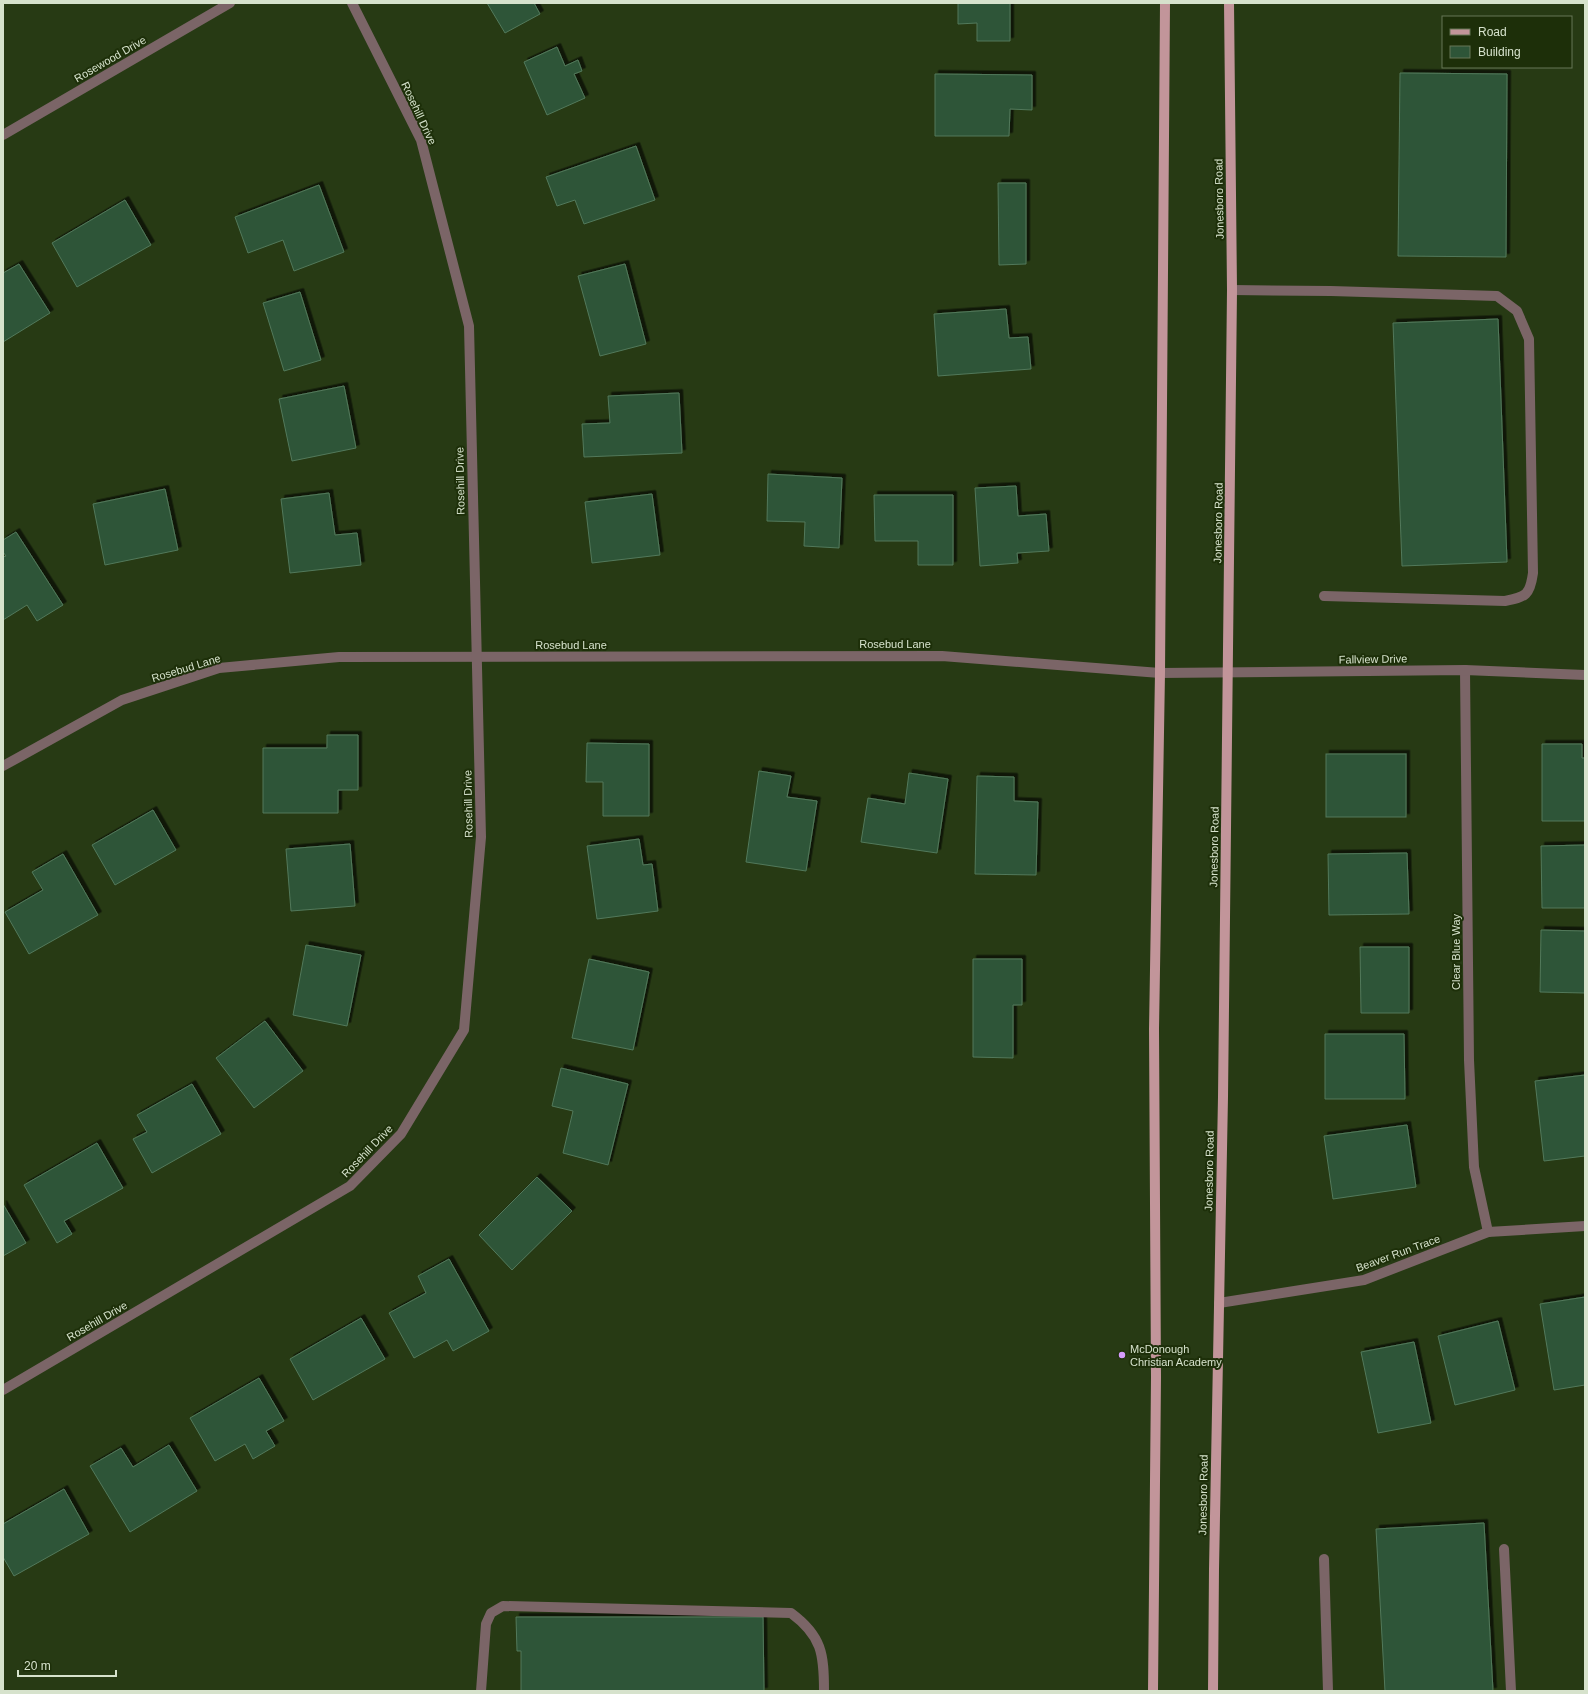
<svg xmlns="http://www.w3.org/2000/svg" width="1588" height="1694" viewBox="0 0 1588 1694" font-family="Arial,sans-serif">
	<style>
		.building { fill: #2e5538; stroke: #52795b; filter: url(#shadow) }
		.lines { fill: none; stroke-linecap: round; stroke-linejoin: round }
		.service { stroke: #7b6567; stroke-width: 10 }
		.minor { stroke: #7b6567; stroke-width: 10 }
		.primary { stroke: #c2959a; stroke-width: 10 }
		.poi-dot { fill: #d59cfb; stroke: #1d2f09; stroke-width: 1.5 }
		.labels { text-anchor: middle; stroke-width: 4; stroke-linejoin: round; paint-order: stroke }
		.street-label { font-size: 11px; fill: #d6e2cc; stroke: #1d2f09 }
		.poi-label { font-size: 11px; fill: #d6e2cc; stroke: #1d2f09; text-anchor: start }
	</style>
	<defs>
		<filter id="shadow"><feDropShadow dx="3.5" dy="-3.5" stdDeviation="0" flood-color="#0009"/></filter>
	</defs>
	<rect width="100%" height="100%" fill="#273a14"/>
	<!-- building -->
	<g class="building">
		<polygon points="487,3 534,3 540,14 505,33"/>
		<polygon points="958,3 1010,3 1010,41 977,41 977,23 958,24"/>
		<polygon points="557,47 565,66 578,60 582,71 574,74 585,98 547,115 524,62"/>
		<polygon points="1400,73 1507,74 1506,257 1398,256"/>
		<polygon points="935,74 1032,75 1032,110 1010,109 1009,136 935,136"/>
		<polygon points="636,146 655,200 584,224 575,200 557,206 546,177"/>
		<polygon points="998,183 1026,183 1026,264 999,265"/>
		<polygon points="319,185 344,252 294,271 283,240 248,253 235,217"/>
		<polygon points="125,200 151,245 77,287 52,243"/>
		<polygon points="19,264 50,313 3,342 3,273"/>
		<polygon points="625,264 646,344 600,356 578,276"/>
		<polygon points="300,292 321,360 284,371 263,303"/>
		<polygon points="1006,309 1009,338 1028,337 1031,369 938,376 934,314"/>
		<polygon points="1498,319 1507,562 1402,566 1393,323"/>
		<polygon points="344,386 356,448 292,461 279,399"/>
		<polygon points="679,393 682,453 584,457 582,424 610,423 608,396"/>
		<polygon points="768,474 842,478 839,548 804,546 805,522 767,521"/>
		<polygon points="1016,486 1018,516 1046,514 1049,551 1017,553 1018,563 980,566 975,488"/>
		<polygon points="165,489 178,550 105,565 93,504"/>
		<polygon points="329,493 335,535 357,533 361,565 290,573 281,499"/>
		<polygon points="652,494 660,555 592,563 585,502"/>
		<polygon points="874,495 953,495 953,565 918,565 918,541 875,541"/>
		<polygon points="16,532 63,605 37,621 27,605 3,620 3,557 6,556 3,552 3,540"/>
		<polygon points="327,735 358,735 358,790 338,790 338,813 263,813 263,748 327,748"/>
		<polygon points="587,743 649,744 649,816 603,816 603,782 586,782"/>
		<polygon points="1542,744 1582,744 1582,758 1585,758 1585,821 1542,821"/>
		<rect x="1326" y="754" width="80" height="63"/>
		<polygon points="759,771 791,776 787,797 817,801 806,871 746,862"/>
		<polygon points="909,773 948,779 937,853 861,842 868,798 905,804"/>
		<polygon points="977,776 1014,777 1014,801 1038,802 1036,875 975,874"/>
		<polygon points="153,810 176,850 115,885 92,845"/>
		<polygon points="639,839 643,865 652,864 658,911 597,919 587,846"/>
		<polygon points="350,844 355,906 291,911 286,849"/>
		<polygon points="1585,845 1585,908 1542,908 1541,846"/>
		<polygon points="1407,853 1409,914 1329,915 1328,854"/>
		<polygon points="63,854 98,915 29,954 5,912 43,890 32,872"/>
		<polygon points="1541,930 1585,931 1585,993 1540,992"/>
		<polygon points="306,945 361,955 347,1026 293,1015"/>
		<polygon points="1360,947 1409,947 1409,1013 1361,1013"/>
		<polygon points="589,959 649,972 633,1050 572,1038"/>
		<polygon points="973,959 1022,959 1022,1005 1013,1005 1013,1058 973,1057"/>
		<polygon points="265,1021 303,1071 254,1108 216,1058"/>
		<polygon points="1325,1034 1404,1034 1405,1099 1325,1099"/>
		<polygon points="561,1068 628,1084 608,1165 563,1153 573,1111 552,1106"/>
		<polygon points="1585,1075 1585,1156 1544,1161 1535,1081"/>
		<polygon points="192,1084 221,1134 152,1173 133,1139 147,1132 137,1115"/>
		<polygon points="1407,1125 1416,1187 1333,1199 1324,1136"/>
		<polygon points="97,1143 123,1188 64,1221 72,1234 57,1243 24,1185"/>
		<polygon points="537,1177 572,1211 512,1270 479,1235"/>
		<polygon points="3,1204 26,1243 3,1256"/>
		<polygon points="449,1259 489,1331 453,1351 447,1340 414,1358 389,1313 426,1293 418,1276"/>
		<polygon points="1585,1297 1585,1385 1554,1390 1540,1304"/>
		<polygon points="361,1318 385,1359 313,1400 290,1359"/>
		<polygon points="1498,1321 1515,1390 1455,1405 1438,1336"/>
		<polygon points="1414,1342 1431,1423 1378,1433 1361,1352"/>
		<polygon points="259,1378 284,1421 266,1431 275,1446 253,1459 245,1444 215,1461 190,1418"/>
		<polygon points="169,1445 197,1491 130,1532 90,1466 121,1448 133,1467"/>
		<polygon points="64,1489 89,1534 14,1576 3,1557 3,1524"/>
		<polygon points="1484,1523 1493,1691 1385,1691 1376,1529"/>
		<polygon points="516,1617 763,1617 764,1691 521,1691 521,1651 517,1651"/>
	</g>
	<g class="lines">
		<!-- service -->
		<g class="service">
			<path d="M1232 290 1331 291 1497 296 1517 311 1529 339 1533 573C1530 595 1526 597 1505 601L1324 596"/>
			<polyline points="1504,1549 1511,1691"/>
			<polyline points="1324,1559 1328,1691"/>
			<path d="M481 1691 486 1624 491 1613 503 1606 791 1613C822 1636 824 1654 824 1691"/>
		</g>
		<!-- minor -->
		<g class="minor">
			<polyline points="3,135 230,3"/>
			<polyline points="1465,670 1469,1060 1474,1167 1488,1232"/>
			<polyline points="3,766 122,700 219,668 339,657 942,656 1160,673 1465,670 1585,675"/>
			<polyline points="1219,1303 1364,1280 1488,1232 1585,1226"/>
			<polyline points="3,1390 350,1186 401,1134 464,1030 481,837 469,326 421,140 352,3"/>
		</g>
		<!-- primary -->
		<g class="primary">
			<polyline points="1153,1691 1156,1377 1154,1029 1160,673 1165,3"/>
			<polyline points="1213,1691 1214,1569 1223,1097 1232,290 1229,3"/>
		</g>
	</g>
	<!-- markers -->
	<circle class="poi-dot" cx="1122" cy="1355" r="4"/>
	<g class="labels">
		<!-- street labels -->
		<g class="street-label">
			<text transform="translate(110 59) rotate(-30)" y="4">Rosewood Drive</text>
			<text transform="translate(419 113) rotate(65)" y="4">Rosehill Drive</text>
			<text transform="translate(1219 199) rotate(-91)" y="4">Jonesboro Road</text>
			<text transform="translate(460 481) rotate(-91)" y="4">Rosehill Drive</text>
			<text transform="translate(1218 523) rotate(-89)" y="4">Jonesboro Road</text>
			<text x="895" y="648">Rosebud Lane</text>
			<text x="571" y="649">Rosebud Lane</text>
			<text transform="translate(1373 659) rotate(-1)" y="4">Fallview Drive</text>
			<text transform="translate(186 668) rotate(-17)" y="4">Rosebud Lane</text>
			<text transform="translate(468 804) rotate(-91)" y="4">Rosehill Drive</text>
			<text transform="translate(1214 847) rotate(-89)" y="4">Jonesboro Road</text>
			<text transform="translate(1456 952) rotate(-90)" y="4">Clear Blue Way</text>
			<text transform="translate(367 1151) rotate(-46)" y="4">Rosehill Drive</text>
			<text transform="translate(1209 1171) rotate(-89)" y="4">Jonesboro Road</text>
			<text transform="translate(1398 1253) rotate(-20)" y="4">Beaver Run Trace</text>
			<text transform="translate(97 1321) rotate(-30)" y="4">Rosehill Drive</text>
			<text transform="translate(1203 1495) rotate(-89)" y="4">Jonesboro Road</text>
		</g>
		<!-- poi labels -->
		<g class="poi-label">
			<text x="1130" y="1353">McDonough<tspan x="1130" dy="13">Christian Academy</tspan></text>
		</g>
	</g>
	<!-- border -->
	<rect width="1588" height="1694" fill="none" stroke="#d6e2cc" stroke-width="8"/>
	<!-- legend -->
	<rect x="1442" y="16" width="130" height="52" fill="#1d2f09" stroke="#677757"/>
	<rect x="1450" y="29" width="20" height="6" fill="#c2959a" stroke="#677757"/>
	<text x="1478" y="36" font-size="12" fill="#d6e2cc">Road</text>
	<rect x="1450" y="46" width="20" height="12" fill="#2e5538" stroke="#677757"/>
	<text x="1478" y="56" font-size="12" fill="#d6e2cc">Building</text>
	<!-- scale -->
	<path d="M18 1670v6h98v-6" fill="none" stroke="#d6e2cc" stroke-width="2"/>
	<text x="24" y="1670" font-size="12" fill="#d6e2cc" stroke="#1d2f09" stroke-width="3" paint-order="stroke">20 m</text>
</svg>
